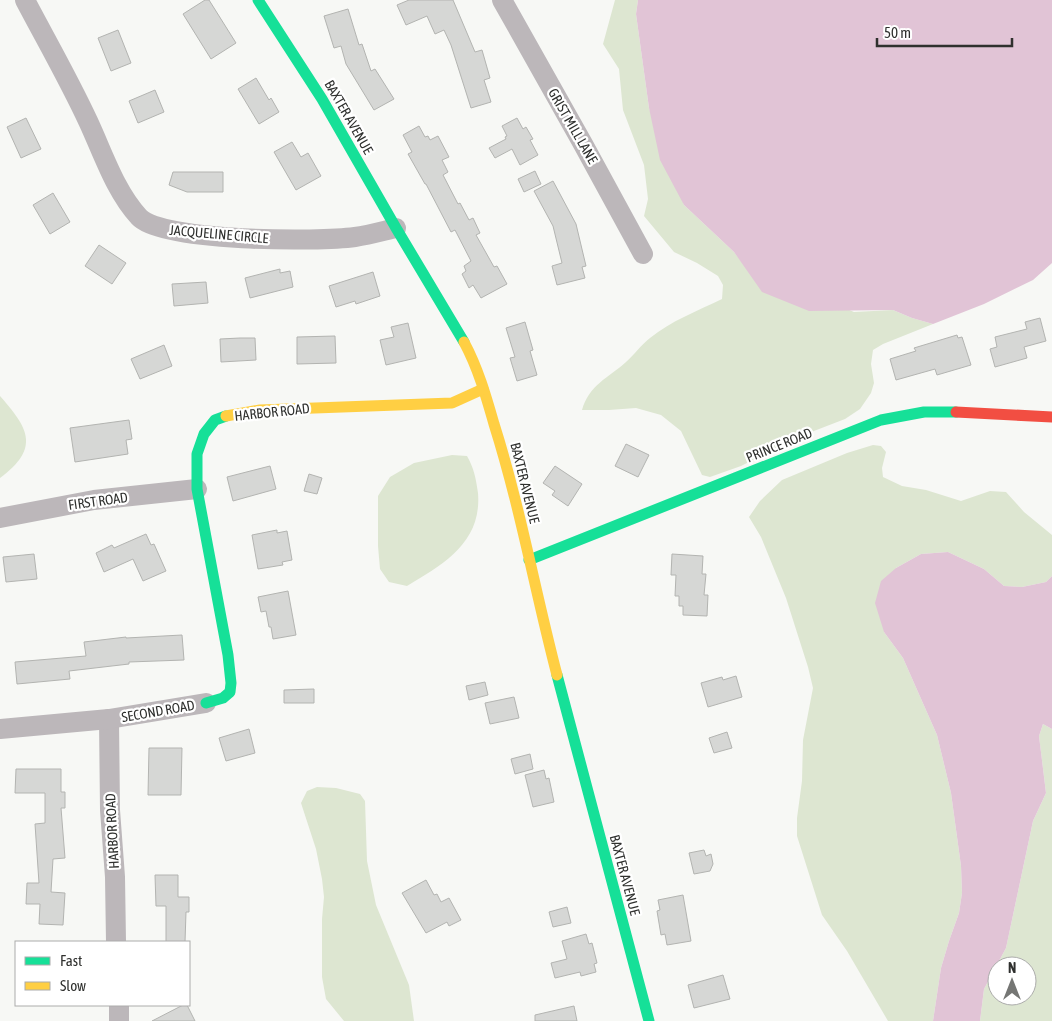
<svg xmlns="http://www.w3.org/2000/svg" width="1052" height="1021" viewBox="0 0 1052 1021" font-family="'Asap Condensed',sans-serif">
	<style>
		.green { fill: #dde6d1; fill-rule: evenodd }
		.water { fill: #e1c4d6 }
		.building { fill: #d6d7d5; stroke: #b3b4b1 }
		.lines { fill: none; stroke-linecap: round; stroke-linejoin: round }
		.street { stroke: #bcb7ba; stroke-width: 20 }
		.fast { stroke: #16e098; stroke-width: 11 }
		.slow { stroke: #ffcf43; stroke-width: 11 }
		.jam { stroke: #f24e42; stroke-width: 11 }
		.labels { text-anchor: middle; stroke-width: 4.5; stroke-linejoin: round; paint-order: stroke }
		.street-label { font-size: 14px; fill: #2f302e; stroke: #fff }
	</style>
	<rect width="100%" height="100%" fill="#f7f8f5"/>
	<!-- green -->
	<g class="green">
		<path d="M615 0H638L636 14 649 108 684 205 734 252 744 265 854 312 893 310 912 318 933 324 883 344 873 350 871 364 874 383 871 393 860 409 845 419 801 436 741 466 710 477 702 475 681 431 661 415 636 408 609 410H582C589 385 608 378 626 362 634 355 641 345 650 338 671 321 697 311 722 299L723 285 718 276 697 263 674 252 644 216 648 199 644 165 623 110 619 69 603 44Z"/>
		<path d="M0 396C29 429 40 448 0 478Z"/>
		<polygon points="873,445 881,446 886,452 882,468 883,477 902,486 926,490 961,501 990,491 1006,492 1024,512 1052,535 1052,576 1046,582 1022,587 1004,586 984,569 948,552 921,554 896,568 884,632 903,658 937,735 951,793 961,866 962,893 959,913 949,941 941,968 933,1021 888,1021 847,951 822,915 797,836 797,818 802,781 803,740 813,688 808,667 786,598 761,537 749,517 760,501 782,480 847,453"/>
		<path d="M452 455 467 456C474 468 476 479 478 493 482 542 444 564 407 586L389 582 380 569 378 546V496L390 477 414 463Z"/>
		<path d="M1043 724 1052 729V1021H980L984 989 1006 948 1033 821 1046 793 1039 736ZM997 966H1027V996H997Z"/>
		<polygon points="317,787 336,788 360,794 365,801 367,861 376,905 409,985 414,1021 344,1021 326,999 322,977 322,919 324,897 322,879 316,849 301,803 307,791"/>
	</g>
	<!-- water -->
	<g class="water">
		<polygon points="638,0 1052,0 1052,263 1033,280 984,304 933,324 912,318 893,310 809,311 762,292 734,252 684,205 660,160 649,108 636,14"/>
		<polygon points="948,552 984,569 1004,586 1022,587 1046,582 1052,576 1052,729 1043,724 1039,736 1046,793 1033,821 1006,948 984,989 980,1021 933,1021 941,968 949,941 959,913 962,893 961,866 951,793 937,735 903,658 884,632 875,603 881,581 896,568 921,554"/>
	</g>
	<!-- building -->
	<g class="building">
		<polygon points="205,0 209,0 236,43 211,59 183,14"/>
		<polygon points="409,0 453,0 475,52 482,50 490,78 484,80 491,102 471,108 451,45 444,30 435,34 427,16 406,25 397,5"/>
		<polygon points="348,9 359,45 362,44 371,71 375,69 394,99 374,110 346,64 341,46 334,48 324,16"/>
		<polygon points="118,30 131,63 111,71 98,38"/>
		<polygon points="256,78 269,100 271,98 279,112 259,124 238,89"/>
		<polygon points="155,90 164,112 138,123 129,101"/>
		<polygon points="26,118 41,149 21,158 7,127"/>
		<polygon points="517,118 523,129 526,127 533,139 530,140 538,155 520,165 512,149 495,158 489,148 506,139 505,137 507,136 502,126"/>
		<polygon points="419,126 425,137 428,136 430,140 438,136 449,157 442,160 448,172 443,175 458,204 460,203 469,220 473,218 480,233 476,235 494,267 497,266 507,284 481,298 473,285 469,288 462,274 466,271 464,266 471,261 455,230 451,232 426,184 425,184 408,154 412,152 403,135"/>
		<polygon points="292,142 301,157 308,153 321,176 296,190 274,152"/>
		<polygon points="535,171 541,184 524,192 518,179"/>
		<polygon points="173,172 223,172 223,192 187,192 169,185"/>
		<polygon points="553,181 576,224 586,266 582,267 585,278 557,285 552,266 562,263 553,226 534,191"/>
		<polygon points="53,193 70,222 50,234 33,205"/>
		<polygon points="99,245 126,263 112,284 85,266"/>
		<polygon points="280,269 280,273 290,271 293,287 250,298 245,278"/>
		<polygon points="373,272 380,296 356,304 355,301 336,307 329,286"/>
		<polygon points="206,282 208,303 174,306 172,284"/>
		<polygon points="1040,318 1046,341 1024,347 1027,358 995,367 990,349 997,347 995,337 1027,329 1025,322"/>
		<polygon points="525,322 533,350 530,351 537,375 517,381 510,358 515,357 506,328"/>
		<polygon points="408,323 416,358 386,365 380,340 394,337 391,327"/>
		<polygon points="957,335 958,338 962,337 971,365 937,375 935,369 896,380 890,359 916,351 914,348"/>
		<polygon points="335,336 336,363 297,364 297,337"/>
		<polygon points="240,338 255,338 256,360 221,362 220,339"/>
		<polygon points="164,345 172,366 140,379 131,359"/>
		<polygon points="129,420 132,439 126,440 128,454 75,462 70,428"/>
		<polygon points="626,444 649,455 638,477 615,466"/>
		<polygon points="270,466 276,489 233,501 227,477"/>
		<polygon points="555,466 582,484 568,506 552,495 555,491 543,483"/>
		<polygon points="309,474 322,478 317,494 304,491"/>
		<polygon points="277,530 277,533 287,531 292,560 282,562 283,565 258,569 252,535"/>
		<polygon points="146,534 151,545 154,544 166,571 143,581 133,559 104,572 96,553 112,545 114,548"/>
		<polygon points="34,554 37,579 6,582 3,557"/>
		<polygon points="672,554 703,556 702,574 706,574 704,595 708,595 707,616 683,615 683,606 679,606 679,596 675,596 676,575 671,575"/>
		<polygon points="288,591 296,635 273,639 271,627 269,627 266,611 261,612 258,597"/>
		<polygon points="182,635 184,660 129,662 129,664 69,671 70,679 17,684 15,662 86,656 84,642 126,637 126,638"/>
		<polygon points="736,676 742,697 708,707 701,683 722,677 723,680"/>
		<polygon points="485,682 488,695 469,700 466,686"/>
		<polygon points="314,689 314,703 284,703 284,690"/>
		<polygon points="514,697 519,718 490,724 485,703"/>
		<polygon points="249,729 255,753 226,761 219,738"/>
		<polygon points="727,732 732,748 714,753 709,738"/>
		<polygon points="149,748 182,748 181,795 148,795"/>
		<polygon points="530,754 533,769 515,774 511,759"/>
		<polygon points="16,769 61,769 61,792 65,792 65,808 61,808 65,858 53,859 51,892 65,893 63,925 39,924 40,904 26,904 27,883 39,883 35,824 45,823 45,793 15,793"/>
		<polygon points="544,770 546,779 549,778 554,802 533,807 525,775"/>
		<polygon points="704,850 706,856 711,854 713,864 710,871 694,874 689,853"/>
		<polygon points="155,875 178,875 178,897 189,897 189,912 186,912 185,942 166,942 166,906 156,906"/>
		<polygon points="426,880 434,895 437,894 441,902 449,898 461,920 449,926 447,922 426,933 402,893"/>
		<polygon points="683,895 691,941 667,945 665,934 661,935 657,911 660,910 658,900"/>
		<polygon points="567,907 571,923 553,927 549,912"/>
		<polygon points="586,934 589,944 592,943 597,963 594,964 596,972 581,976 580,972 555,978 551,963 567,959 562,941"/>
		<polygon points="723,975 730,999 694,1008 688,985"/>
		<polygon points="183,1005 187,1005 195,1021 152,1021"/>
		<polygon points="574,1006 577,1021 535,1021 535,1015"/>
	</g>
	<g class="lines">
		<!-- street -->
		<g class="street">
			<path d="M25 0C46 40 69 80 88 121 103 153 115 191 139 217 162 242 320 242 355 237 369 235 383 231 396 228"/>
			<polyline points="502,0 583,144 643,254"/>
			<polyline points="0,518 94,500 197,489"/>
			<polyline points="109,719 110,810 115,877 116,942"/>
			<polyline points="0,729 109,719 206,703"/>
			<polyline points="119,1005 119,1021"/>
		</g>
		<!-- fast -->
		<g class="fast">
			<polyline points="258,0 322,99 396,228 464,342"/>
			<polyline points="529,560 881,420 924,412 956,412"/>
			<polyline points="557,675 649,1021"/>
			<polyline points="206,703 223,698 230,692 231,683 228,655 197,489 197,454 204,434 215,420 226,416"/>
		</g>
		<!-- slow -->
		<g class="slow">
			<path d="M464 342C478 368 486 396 494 424 520 506 535 591 557 675"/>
			<polyline points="226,416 260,410 452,403 483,389"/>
		</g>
		<!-- jam -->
		<polyline class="jam" points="956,412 1052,417"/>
	</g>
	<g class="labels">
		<!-- street labels -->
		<g class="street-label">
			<text transform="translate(349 117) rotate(60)" y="5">BAXTER AVENUE</text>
			<text transform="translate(573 126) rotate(60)" y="5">GRIST MILL LANE</text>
			<text transform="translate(219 234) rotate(5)" y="5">JACQUELINE CIRCLE</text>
			<text transform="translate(272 412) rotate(-6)" y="5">HARBOR ROAD</text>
			<text transform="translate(779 445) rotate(-22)" y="5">PRINCE ROAD</text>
			<text transform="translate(525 483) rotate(76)" y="5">BAXTER AVENUE</text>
			<text transform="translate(98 501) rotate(-8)" y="5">FIRST ROAD</text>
			<text transform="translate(158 711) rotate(-10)" y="5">SECOND ROAD</text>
			<text transform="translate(112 831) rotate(-93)" y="5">HARBOR ROAD</text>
			<text transform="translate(625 875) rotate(75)" y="5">BAXTER AVENUE</text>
		</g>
	</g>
	<!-- legend -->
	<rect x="15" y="941" width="175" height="65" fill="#ffffff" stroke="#acacab"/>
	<rect x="25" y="957" width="25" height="8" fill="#16e098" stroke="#acacab"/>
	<text x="60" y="966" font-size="15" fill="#2f302e">Fast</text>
	<rect x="25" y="982" width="25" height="8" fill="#ffcf43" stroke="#acacab"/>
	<text x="60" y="991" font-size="15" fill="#2f302e">Slow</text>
	<!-- north arrow -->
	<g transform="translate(1012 981)"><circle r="24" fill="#ffffff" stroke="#acacab"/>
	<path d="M0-4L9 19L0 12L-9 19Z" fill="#757674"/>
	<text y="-8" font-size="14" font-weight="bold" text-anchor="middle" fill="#2f302e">N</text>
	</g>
	<!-- scale -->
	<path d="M877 38v8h135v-8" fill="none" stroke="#2f302e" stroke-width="2.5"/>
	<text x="884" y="38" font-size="15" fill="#2f302e" stroke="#ffffff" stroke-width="4" paint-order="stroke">50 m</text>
</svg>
